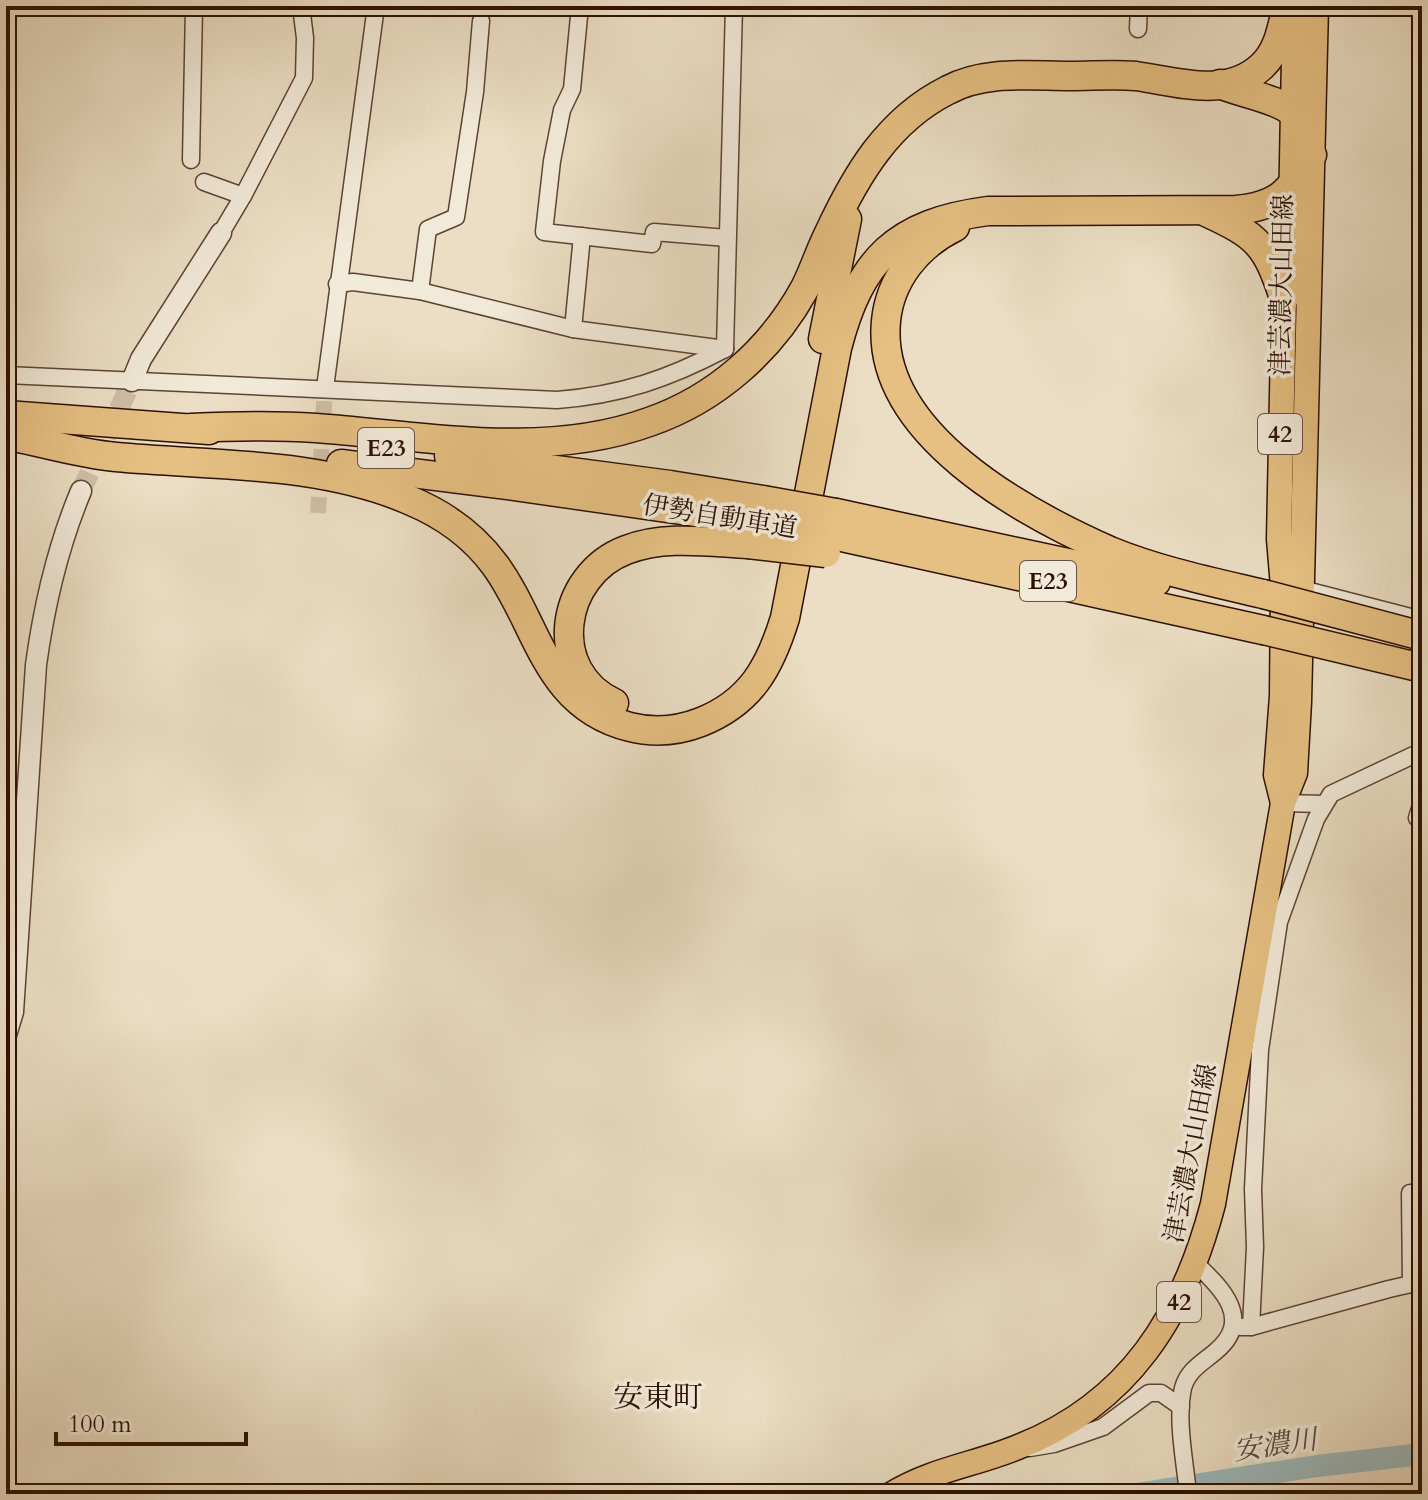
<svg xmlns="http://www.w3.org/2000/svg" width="1428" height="1500" viewBox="0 0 1428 1500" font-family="Cardo,'Noto Serif JP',serif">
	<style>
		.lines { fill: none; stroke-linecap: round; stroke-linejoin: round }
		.river { stroke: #9cbabe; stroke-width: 22 }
		.minor-tunnel { stroke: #cebfa7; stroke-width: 16; stroke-dasharray: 16 8; stroke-linecap: butt }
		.tertiary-tunnel { stroke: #cebfa7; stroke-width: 20; stroke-dasharray: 20 10; stroke-linecap: butt }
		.minor-casing { stroke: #5c4434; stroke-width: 19 }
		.tertiary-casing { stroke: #5c4434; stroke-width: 23 }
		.primary-casing { stroke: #2d1104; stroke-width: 27 }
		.motorway-casing { stroke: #2d1104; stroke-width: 31 }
		.minor { stroke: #f2ead9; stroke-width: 16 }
		.tertiary { stroke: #f2ead9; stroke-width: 20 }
		.primary { stroke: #e6bf82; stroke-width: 24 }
		.motorway { stroke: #e6bf82; stroke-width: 28 }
		.motorway-bridge-casing { stroke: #2d1104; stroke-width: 31; stroke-linecap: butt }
		.motorway-bridge { stroke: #e6bf82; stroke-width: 28 }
		.labels { text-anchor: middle; stroke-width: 7; stroke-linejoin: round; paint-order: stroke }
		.shield { fill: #f2ead9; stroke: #685244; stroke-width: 2 }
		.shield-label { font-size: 24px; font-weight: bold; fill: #2d1104 }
		.street-label { font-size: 26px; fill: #2d1104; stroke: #f2ead9 }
		.water-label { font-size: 28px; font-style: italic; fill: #544c45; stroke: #f2ead9 }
		.quarter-label { font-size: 30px; fill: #2d1104; stroke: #f2ead9 }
	</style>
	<rect width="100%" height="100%" fill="#ebdec4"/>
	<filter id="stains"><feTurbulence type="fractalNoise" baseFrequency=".0025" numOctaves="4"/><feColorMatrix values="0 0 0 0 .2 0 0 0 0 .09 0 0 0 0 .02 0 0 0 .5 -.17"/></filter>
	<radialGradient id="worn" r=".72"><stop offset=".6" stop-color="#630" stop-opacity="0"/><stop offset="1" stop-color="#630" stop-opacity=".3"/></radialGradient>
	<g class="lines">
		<!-- river -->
		<polyline class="river" points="1136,1494 1317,1466 1422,1454"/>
		<!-- minor-tunnel -->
		<polyline class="minor-tunnel" points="318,513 325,388"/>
		<!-- tertiary-tunnel -->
		<polyline class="tertiary-tunnel" points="81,491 132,381"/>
		<!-- minor casing -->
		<g class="minor-casing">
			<g id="minor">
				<polyline points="580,6 572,89 562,110 552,161 544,232 652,244 654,232 727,238"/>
				<polyline points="1138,29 1139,6"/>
				<polyline points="191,160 194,6"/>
				<polyline points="204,182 243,196"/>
				<polyline points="221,233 243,196 304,78 305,38 301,6"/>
				<polyline points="337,284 353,282 420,291 573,329 725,349"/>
				<polyline points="420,291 428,229 456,217 475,92 481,21"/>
				<polyline points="573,329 582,236"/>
				<polyline points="725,349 734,6"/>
				<path d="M6 375 557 400C621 395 668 379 725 349"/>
				<polyline points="325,388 376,6"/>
				<polyline points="1302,589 1422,620"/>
				<polyline points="1422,802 1417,818 1422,819"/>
				<polyline points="1283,803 1324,804"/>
				<polyline points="1411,1284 1410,1193 1422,1193"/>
				<polyline points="1241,1327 1251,1327 1389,1289 1411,1284 1422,1285"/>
				<polyline points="1251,1327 1255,1247 1253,1189 1260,1050 1279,922 1316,819 1331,794 1422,751"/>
				<polyline points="1030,1448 1054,1444 1103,1427 1149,1393 1161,1393 1181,1407"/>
				<path d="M1188 1494C1185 1461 1176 1421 1183 1388 1188 1370 1202 1363 1215 1352 1254 1320 1222 1288 1196 1264"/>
			</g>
		</g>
		<!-- tertiary casing -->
		<g class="tertiary-casing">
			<g id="tertiary">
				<polyline points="132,381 141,359 221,233"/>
				<path d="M6 1035 13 1012 36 665C44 606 58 546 81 491"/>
			</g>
		</g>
		<!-- primary casing -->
		<g class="primary-casing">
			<g id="primary">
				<polyline points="1283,803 1276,775 1282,696 1283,587 1279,539 1284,298 1290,265 1295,6"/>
				<path d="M892 1494C934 1469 974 1465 1018 1447 1129 1404 1184 1315 1213 1204L1283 803 1295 773 1299 702 1316 6"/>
			</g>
		</g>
		<!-- motorway casing -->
		<g class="motorway-casing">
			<g id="motorway">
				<path d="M1206 212C1258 236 1266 244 1284 298"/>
				<path d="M955 227C918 245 890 279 886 321 875 433 1024 513 1110 551 1159 571 1212 582 1263 594"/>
				<polyline points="823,339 847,219"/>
				<polyline points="6,415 209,430"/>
				<path d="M191 428C233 426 274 425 316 428 424 436 544 460 649 422 716 399 771 350 805 288 814 270 820 251 829 233 856 175 888 120 948 90 985 70 1030 76 1071 76 1092 76 1115 74 1136 76 1178 82 1227 99 1262 66 1279 50 1282 27 1287 6"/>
				<path d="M15 437C48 444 82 454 116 457 213 466 317 461 409 500 443 514 473 535 495 565 539 625 545 706 630 727 654 733 678 731 701 722 751 702 770 667 785 618L837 348C860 259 896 223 988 211L1236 210C1281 206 1289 191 1312 155 1306 143 1302 123 1293 113 1280 99 1240 93 1220 84"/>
				<polyline points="449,456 670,485 763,500"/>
				<polyline points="341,464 522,487 757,521"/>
				<polyline points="836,513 1156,582"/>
				<polyline points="833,535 1263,630"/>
				<path d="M614 703C545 671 560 575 626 550 664 535 708 542 748 544"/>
			</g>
		</g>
		<!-- minor -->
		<use href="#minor" class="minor"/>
		<!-- tertiary -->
		<use href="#tertiary" class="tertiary"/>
		<!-- primary -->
		<use href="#primary" class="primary"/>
		<!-- motorway -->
		<use href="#motorway" class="motorway"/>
		<!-- motorway-bridge casing -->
		<g class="motorway-bridge-casing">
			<g id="motorway-bridge">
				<polyline points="763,500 836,513"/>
				<polyline points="757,521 833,535"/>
				<polyline points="748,544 826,553"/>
				<polyline points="1263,594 1422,636"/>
				<polyline points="1263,630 1422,668"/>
			</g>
		</g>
		<!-- motorway-bridge -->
		<use href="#motorway-bridge" class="motorway-bridge"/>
	</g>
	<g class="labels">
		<!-- shield labels -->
		<g class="shield">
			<rect x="1258" y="414" width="44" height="40" rx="6"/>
			<rect x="358" y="428" width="56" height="40" rx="6"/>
			<rect x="1020" y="561" width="56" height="40" rx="6"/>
			<rect x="1157" y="1282" width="44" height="40" rx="6"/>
		</g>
		<g class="shield-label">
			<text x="1280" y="442">42</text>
			<text x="386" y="456">E23</text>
			<text x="1048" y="589">E23</text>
			<text x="1179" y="1310">42</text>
		</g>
		<!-- street labels -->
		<g class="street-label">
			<text transform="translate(1281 285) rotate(-89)" y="9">津芸濃大山田線</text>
			<text transform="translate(720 516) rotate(9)" y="9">伊勢自動車道</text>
			<text transform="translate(1190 1153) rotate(-79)" y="9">津芸濃大山田線</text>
		</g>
		<!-- water labels -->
		<g class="water-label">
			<text transform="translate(1275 1444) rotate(-8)" y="10">安濃川</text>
		</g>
		<!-- quarter labels -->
		<g class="quarter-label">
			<text x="658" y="1407">安東町</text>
		</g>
	</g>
	<!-- margin -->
	<rect width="1428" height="1500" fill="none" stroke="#ebdec4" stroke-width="32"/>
	<rect x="8" y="8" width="1412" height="1484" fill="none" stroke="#2d1104" stroke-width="4"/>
	<rect x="16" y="16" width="1396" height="1468" fill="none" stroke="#2d1104" stroke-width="2"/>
	<!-- scale -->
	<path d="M56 1432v12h190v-12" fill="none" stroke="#2d1104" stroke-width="4"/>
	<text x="68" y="1432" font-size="24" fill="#2d1104" stroke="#f2ead9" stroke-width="6" paint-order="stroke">100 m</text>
	<rect width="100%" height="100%" filter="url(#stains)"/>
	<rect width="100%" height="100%" fill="url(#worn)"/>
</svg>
